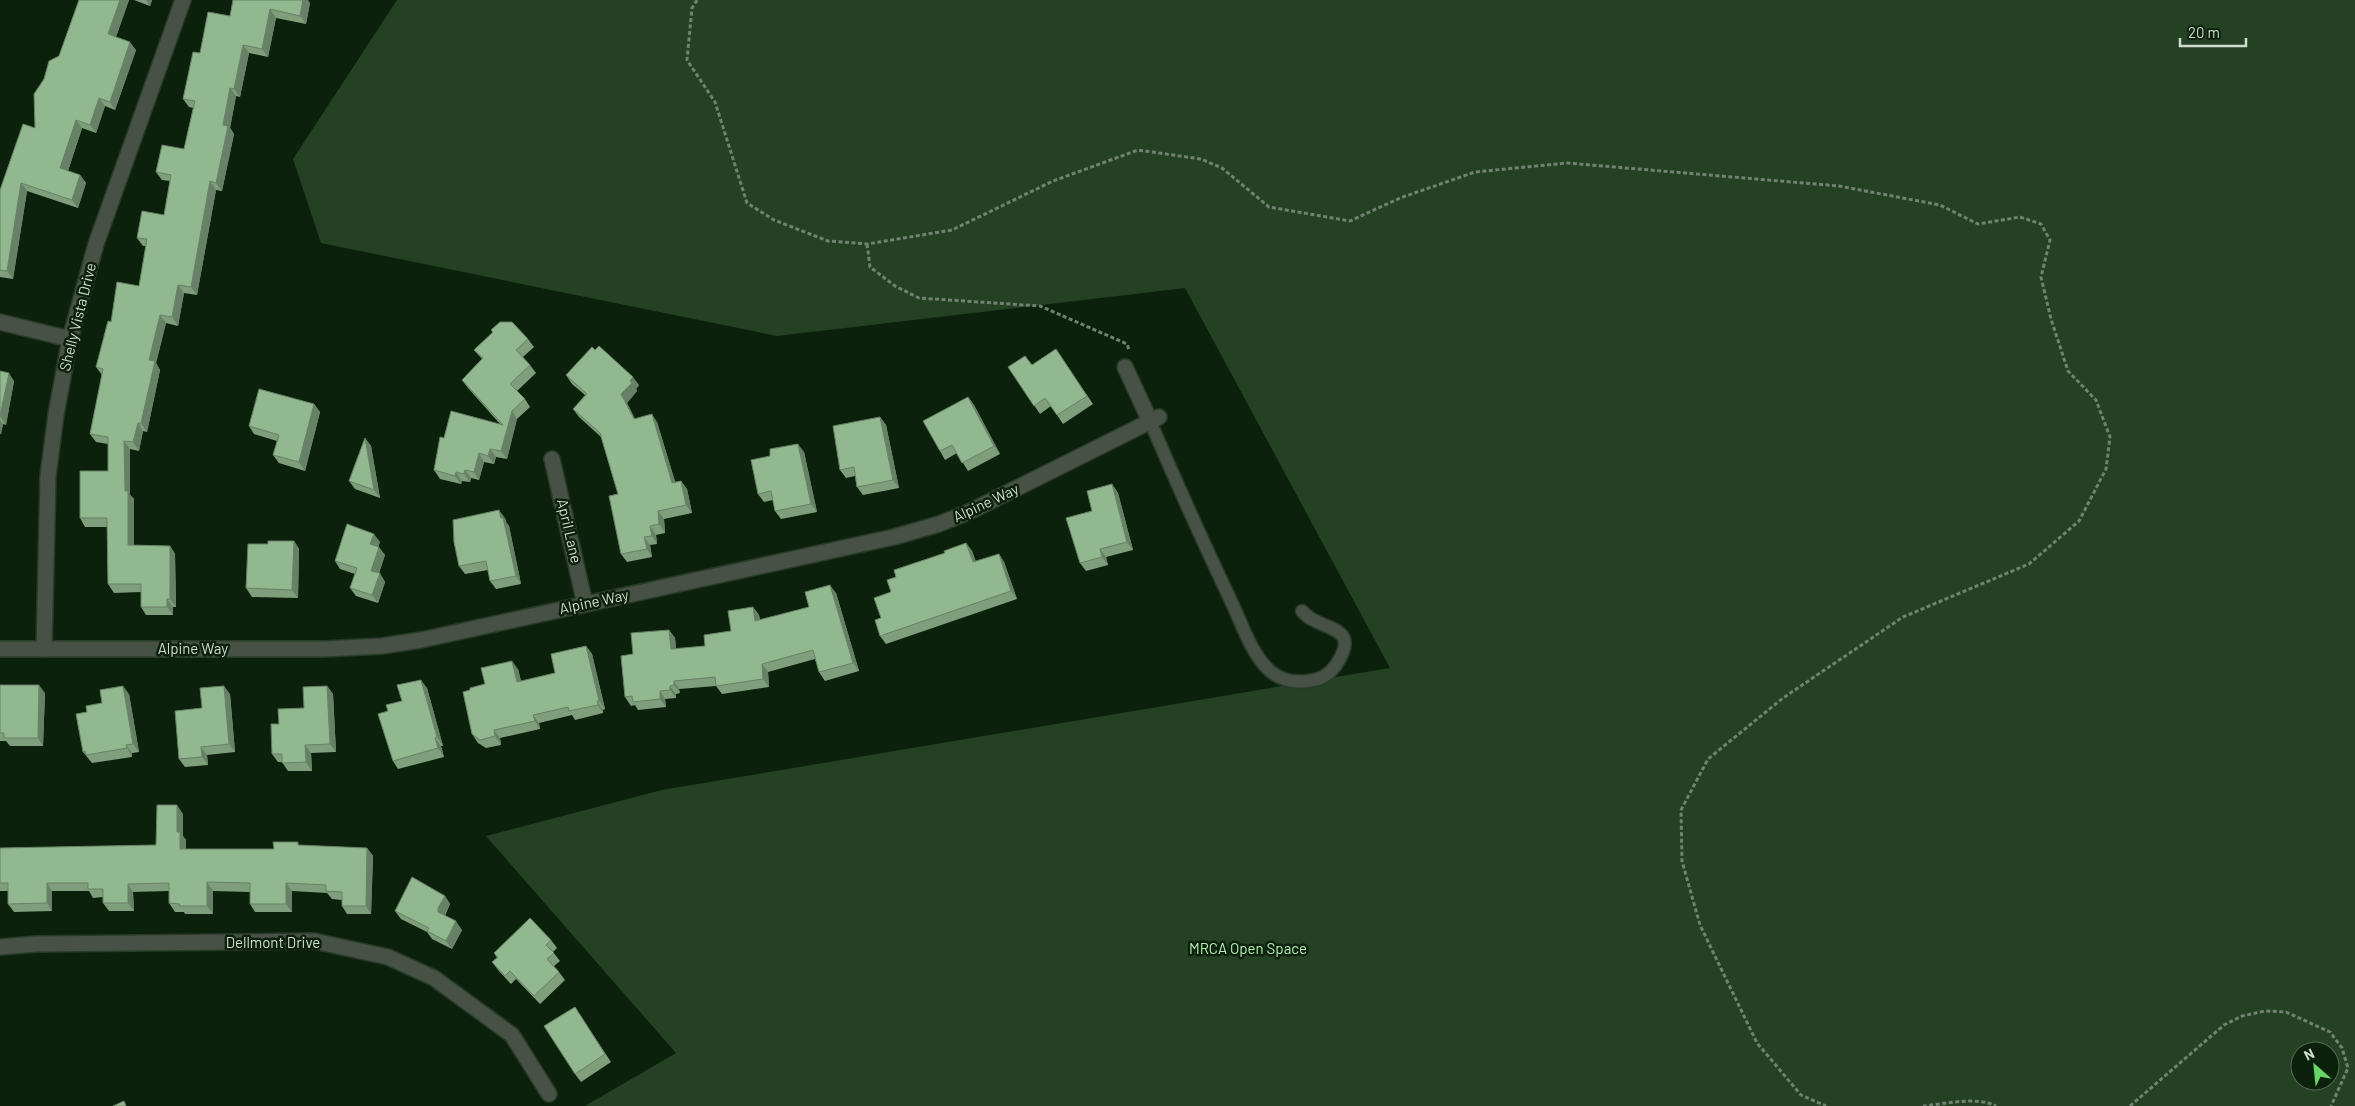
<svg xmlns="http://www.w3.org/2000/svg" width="2355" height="1106" viewBox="0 0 2355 1106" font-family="Barlow,sans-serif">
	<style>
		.green { fill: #244123; fill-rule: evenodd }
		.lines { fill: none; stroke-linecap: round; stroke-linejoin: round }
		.lane-casing { stroke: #273b27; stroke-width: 15 }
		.street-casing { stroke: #273b27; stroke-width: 18 }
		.path { stroke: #718271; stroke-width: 3; stroke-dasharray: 4 2.5; stroke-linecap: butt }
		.lane { stroke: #475146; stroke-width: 12 }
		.street { stroke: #475146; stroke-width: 15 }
		.wall { fill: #7e9e7c }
		.shaded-wall { fill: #668165 }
		.building { fill: #92b890; stroke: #668165 }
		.labels { text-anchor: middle; stroke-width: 5; stroke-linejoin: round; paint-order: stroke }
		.street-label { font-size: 15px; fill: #cedbcd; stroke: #0c210c }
		.park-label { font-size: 15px; fill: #b4edb1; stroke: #0c210c }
	</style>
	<rect width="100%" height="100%" fill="#0c210c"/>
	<!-- green -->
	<path class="green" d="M397 0H2355V1106H585L676 1053 486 836 662 790 1390 668 1185 288 777 336 321 243 293 159ZM2300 1051H2330V1081H2300Z"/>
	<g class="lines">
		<!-- lane casing -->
		<g class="lane-casing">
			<path id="lane" d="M1150 421C1176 482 1203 542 1231 601 1242 624 1251 653 1269 670 1280 680 1294 683 1308 681 1320 680 1329 675 1336 665 1364 623 1318 632 1302 611"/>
		</g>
		<!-- street casing -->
		<g class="street-casing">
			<g id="street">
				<polyline points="0,322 70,339"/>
				<polyline points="1125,367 1150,421"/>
				<polyline points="552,459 585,604"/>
				<polyline points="0,649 324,649 382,646 421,640 894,537 939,524 969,512 1159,417"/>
				<polyline points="44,649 48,476 56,414 70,339 96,244 183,0"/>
				<polyline points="0,947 36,944 314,941 388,957 434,978 512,1035 549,1094"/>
			</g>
		</g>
		<!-- path -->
		<g class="path">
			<polyline points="697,0 692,8 687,60 715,102 747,203 774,220 828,241 867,244 952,230 1053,181 1138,150 1201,159 1222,168 1269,207 1350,221 1400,198 1475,172 1567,163 1839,186 1940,205 1978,224 2020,217 2041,224 2050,240 2041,277 2051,319 2068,371 2096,400 2110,437 2106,469 2079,521 2029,564 1903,617 1783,698 1708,759 1681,810 1682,861 1700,925 1757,1043 1801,1095 1826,1106"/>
			<polyline points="867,244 870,267 895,286 919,298 1040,306 1127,344 1129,350"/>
			<path d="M1923 1106C1945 1104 1976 1096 1996 1106"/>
			<polyline points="2130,1106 2224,1025 2242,1016 2265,1011 2286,1012 2330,1032 2342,1048 2348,1068 2331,1106"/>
		</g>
		<!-- lane -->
		<use href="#lane" class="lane"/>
		<!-- street -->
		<use href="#street" class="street"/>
	</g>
	<!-- wall -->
	<g class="wall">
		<polygon points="79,0 129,0 116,37 136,50 115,110 105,106 96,133 82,128 68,171 80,175 86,183 78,208 27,191 13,279 0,277 0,190 35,128 44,79 59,56"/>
		<polygon points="134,0 152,0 150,6"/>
		<polygon points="310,3 306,24 276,18 268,57 249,53 240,97 236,96 230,128 234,134 222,191 216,190 197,295 184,293 178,326 166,323 156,363 160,370 147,432 143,431 139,451 130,449 130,495 134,499 134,545 170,546 175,554 176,607 173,607 173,615 146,615 141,607 141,592 114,593 108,584 107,527 85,527 80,518 108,471 108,444 96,442 90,434 102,375 96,367 111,322 139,286 146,246 143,246 137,238 164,215 170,181 162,180 156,172 184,149 193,108 189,107 183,99 200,53 230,16"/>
		<polygon points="491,330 528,339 534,347 523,357 530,365 536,373 517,391 525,399 530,407 517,419 507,459 496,457 494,464 484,462 479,480 471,478 470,482 462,481 461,484 440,479 434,470 444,438 500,424 468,388 462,380 482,359 474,350 493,333"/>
		<polygon points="1056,349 1093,404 1063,424 1051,406 1040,414 1008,367 1032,365"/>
		<polygon points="0,371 14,381 6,425 3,424 1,434 0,434"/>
		<polygon points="566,375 639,385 636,389 637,391 627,403 635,419 657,422 675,482 681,481 687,489 692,513 664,519 665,533 656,535 657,544 650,545 652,557 627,562 621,554 618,494 601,437 579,417 573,409 585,395 572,384"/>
		<polygon points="968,397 974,405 1000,454 968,471 957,453 945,460 940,451"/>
		<polygon points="314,404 320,412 305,471 279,463 273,455 277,441 254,434 249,426"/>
		<polygon points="880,417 886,425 899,488 863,495 857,487 855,476 846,478 840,470"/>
		<polygon points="365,438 371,446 380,498 355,489 349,481"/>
		<polygon points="804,452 817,512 781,519 775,511 773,500 764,502 758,494"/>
		<polygon points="1112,484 1118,493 1133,550 1106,557 1108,565 1086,571 1080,563 1092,511"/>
		<polygon points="505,518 506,522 509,526 521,584 496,589 490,581 488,570 465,574 459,566"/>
		<polygon points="294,541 299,549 298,598 252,597 246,588 268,544"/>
		<polygon points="380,542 378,547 385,555 379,573 385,582 378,603 356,596 350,588 355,574 340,569 335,561"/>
		<polygon points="966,543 972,551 976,562 999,554 1004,562 1017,599 886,644 880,636 881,618 896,577"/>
		<polygon points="836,593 859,671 825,681 819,672 815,659 768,672 769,687 722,694 716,686 679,689 680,693 676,694 676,698 665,699 666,707 638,710 635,705 631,706 625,697 633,654 669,630 675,638 676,649 705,646 731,631 753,607 759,615 760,620 809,607"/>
		<polygon points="586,646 592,654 605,709 603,710 603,713 575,720 572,715 539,723 540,729 500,738 501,745 486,748 478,743 472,734 470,690 518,669 521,681 555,673"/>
		<polygon points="0,685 45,693 43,746 10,746 6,741 0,741"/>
		<polygon points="327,686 333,694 336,752 311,753 312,771 288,771 282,762 278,762 272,754 279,724 304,708"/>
		<polygon points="427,688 443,746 441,746 444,757 398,769 393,761 402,701"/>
		<polygon points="129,694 139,752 132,753 132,757 92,763 83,752 87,712 102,703"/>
		<polygon points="230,694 235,752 207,755 208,765 185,767 179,759 202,708"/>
		<polygon points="183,814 183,836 186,840 186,849 274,849 301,846 367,848 373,856 371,914 347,914 342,906 342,900 332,899 327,893 292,891 292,912 255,912 250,904 250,892 213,891 213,914 185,914 184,912 175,912 169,903 169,891 133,892 134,911 109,911 103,903 103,897 93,898 89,891 52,891 52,911 14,912 8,904 8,891 0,891 0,848 156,845"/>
		<polygon points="445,896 450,904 445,916 462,930 452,949 432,939 427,932 401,919 395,911"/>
		<polygon points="551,940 557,948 553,952 560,961 554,966 559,972 565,980 540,1004 516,979 511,984 498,970 492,962 497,958 494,953"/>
		<polygon points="575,1007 611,1062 581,1082 575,1074"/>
	</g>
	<!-- shaded-wall -->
	<g class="shaded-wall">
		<polygon points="120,0 129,0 114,42 108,34"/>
		<polygon points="146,0 152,0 150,6"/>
		<polygon points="303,0 308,0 310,3 306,24 300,16"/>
		<polygon points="270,9 276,18 268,57 262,49"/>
		<polygon points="130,42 136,50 115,110 110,102"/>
		<polygon points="243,45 249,53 240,97 234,89"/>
		<polygon points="230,88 236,96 230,128 234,134 222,191 216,183 223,125"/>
		<polygon points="99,98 105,106 96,133 90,125"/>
		<polygon points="76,120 82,128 66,177 60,168"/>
		<polygon points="80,175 86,183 78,208 72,200"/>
		<polygon points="210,181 216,190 197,295 191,287"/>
		<polygon points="21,183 27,191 13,279 7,271"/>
		<polygon points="178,285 184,293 178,326 172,317"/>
		<polygon points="160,315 166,323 156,363 160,370 147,432 141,423 149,360"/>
		<polygon points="9,373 14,381 6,425 0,416"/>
		<polygon points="633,377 639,385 636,389 637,391 627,403 639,427 634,419 621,394 630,381"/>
		<polygon points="968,397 974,405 1000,454 994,446"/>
		<polygon points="314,404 320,412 305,471 299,462"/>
		<polygon points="512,411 517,419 507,459 501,451"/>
		<polygon points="652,414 657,422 678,491 672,483"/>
		<polygon points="880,417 886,425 899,488 893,480"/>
		<polygon points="0,420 3,424 1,434 0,433"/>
		<polygon points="138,423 143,431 139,451 133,442"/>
		<polygon points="365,438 371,446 380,498 374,490"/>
		<polygon points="124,441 130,449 130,495 134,499 134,553 128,545 125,491"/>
		<polygon points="798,444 804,452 817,512 811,504"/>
		<polygon points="490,449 496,457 494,464 488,456"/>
		<polygon points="479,453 484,462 479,480 474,472"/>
		<polygon points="465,470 471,478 470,482 464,474"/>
		<polygon points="456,472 462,481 461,484 455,476"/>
		<polygon points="681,481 687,489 692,513 686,505"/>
		<polygon points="1112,484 1118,493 1133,550 1127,542"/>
		<polygon points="499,510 505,518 506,522 509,526 521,584 516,576"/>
		<polygon points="658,511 664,519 665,533 659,524"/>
		<polygon points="650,526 656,535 657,544 652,536"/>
		<polygon points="374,534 380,542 376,552 370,544"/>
		<polygon points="644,537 650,545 652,557 647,549"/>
		<polygon points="294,541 299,549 298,598 292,590"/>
		<polygon points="966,543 972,551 979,571 973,562"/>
		<polygon points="170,546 175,554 176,607 170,599"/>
		<polygon points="379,547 385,555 377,579 371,571"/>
		<polygon points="1100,549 1106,557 1108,565 1102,557"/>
		<polygon points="999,554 1004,562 1017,599 1011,591"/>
		<polygon points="380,573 385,582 378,603 372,595"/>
		<polygon points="830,585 836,593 859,671 853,663"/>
		<polygon points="167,599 173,607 173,615 167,607"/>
		<polygon points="753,607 759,615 761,629 755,621"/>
		<polygon points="669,630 675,638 677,657 671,649"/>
		<polygon points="586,646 592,654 605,709 599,701"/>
		<polygon points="512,661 518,669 523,690 517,682"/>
		<polygon points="762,664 768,672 769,687 763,679"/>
		<polygon points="421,680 427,688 443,746 437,737"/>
		<polygon points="674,681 679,689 680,693 674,685"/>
		<polygon points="39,685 45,693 43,746 38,738"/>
		<polygon points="123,686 129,694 139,752 133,744"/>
		<polygon points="224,686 230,694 235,752 229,744"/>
		<polygon points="327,686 333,694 336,752 330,744"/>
		<polygon points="670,686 676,694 676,698 670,690"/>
		<polygon points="660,691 665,699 666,707 660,699"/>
		<polygon points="597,701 603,710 603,713 598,705"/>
		<polygon points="533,715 539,723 540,729 535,721"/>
		<polygon points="494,730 500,738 501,745 495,736"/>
		<polygon points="435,738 441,746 444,757 438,748"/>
		<polygon points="126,745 132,753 132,757 127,748"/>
		<polygon points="305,745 311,753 312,771 306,762"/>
		<polygon points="201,747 207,755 208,765 202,757"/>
		<polygon points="177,805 183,814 183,836 186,840 186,857 180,849 177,832"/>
		<polygon points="367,848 373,856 371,914 366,906"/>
		<polygon points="207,882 213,891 213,914 207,906"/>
		<polygon points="47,883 52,891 52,911 47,903"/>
		<polygon points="286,883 292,891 292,912 286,904"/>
		<polygon points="128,884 133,892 134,911 128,903"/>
		<polygon points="445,896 450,904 444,916 438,912 438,908"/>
		<polygon points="456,921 462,930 452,949 446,941"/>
	</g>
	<!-- building -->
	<g class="building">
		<polygon points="79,0 120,0 108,34 130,42 110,102 99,98 90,125 76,120 60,168 80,175 72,200 21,183 7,271 0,270 0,190 23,124 35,128 34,94 44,79 49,61 59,56"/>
		<polygon points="233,0 303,0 300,16 270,9 262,49 243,45 234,89 230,88 223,125 228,126 216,183 210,181 191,287 178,285 172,317 160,315 149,360 155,361 141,423 138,423 133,442 124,441 125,491 128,491 128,545 170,546 170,599 167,599 167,607 141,607 141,584 108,584 107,518 80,518 80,471 108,471 108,437 90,434 103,369 96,367 108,321 111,322 117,282 139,286 147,239 137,238 142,211 164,215 171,175 156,172 162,145 184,149 195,101 183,99 193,52 200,53 208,12 230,16"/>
		<polygon points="500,322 512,322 528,339 516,350 530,365 510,384 525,399 512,411 501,451 490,449 488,456 479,453 474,472 465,470 464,474 456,472 455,476 434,470 440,437 444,438 451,411 503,425 462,380 483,358 474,350 493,332 491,330"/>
		<polygon points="599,346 633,377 630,381 632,383 621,394 634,419 652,414 672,483 681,481 686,505 658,511 659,524 650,526 652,536 644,537 647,549 621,554 609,496 618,494 600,433 573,409 587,394 566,375 592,347 595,350"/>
		<polygon points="1056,349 1087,396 1057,415 1045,398 1034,406 1008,367 1025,356 1032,365"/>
		<polygon points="0,371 9,373 0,416"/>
		<polygon points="259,389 314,404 299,462 273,455 279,435 249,426"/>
		<polygon points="968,397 994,446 962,463 952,445 940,451 923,421"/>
		<polygon points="880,417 893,480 857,487 854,467 840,470 833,426"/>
		<polygon points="365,438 374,490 349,481"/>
		<polygon points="798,444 811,504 775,511 771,491 758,494 751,460 770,456 770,449"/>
		<polygon points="1112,484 1127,542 1100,549 1102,557 1080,563 1066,518 1092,511 1087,491"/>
		<polygon points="499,510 501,518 503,518 516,576 490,581 486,561 459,566 454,542 453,520"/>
		<polygon points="347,524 374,534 370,544 379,547 371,571 380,573 372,595 350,588 357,568 335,561"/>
		<polygon points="268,541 294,541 292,590 246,588 248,544 268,544"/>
		<polygon points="966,543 973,562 999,554 1011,591 880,636 875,620 881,618 874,598 891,592 887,580 896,577 894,570 945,553 944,551"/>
		<polygon points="830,585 853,663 819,672 813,650 762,664 763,679 716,686 715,677 674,681 674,685 670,686 670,690 660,691 660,699 633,702 632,696 625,697 621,656 633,654 631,633 669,630 671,649 705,646 704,635 731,631 728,611 753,607 755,621 809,607 805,592"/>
		<polygon points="586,646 599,701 597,701 598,705 569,711 568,707 533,715 535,721 494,730 495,736 480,740 472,734 463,692 470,690 470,688 485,684 481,668 512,661 517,682 555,673 551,654"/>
		<polygon points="421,680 437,737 435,738 438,748 393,761 378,714 388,711 386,705 402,701 397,685"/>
		<polygon points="0,685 39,685 38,738 4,738 4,733 0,733"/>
		<polygon points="123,686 133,744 126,745 127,748 86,755 85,751 83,752 76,714 87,712 86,706 102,703 100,690"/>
		<polygon points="224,686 229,744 201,747 202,757 179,759 175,711 202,708 200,688"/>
		<polygon points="327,686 330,744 305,745 306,762 282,763 282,754 272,754 271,724 279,724 278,709 304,708 303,687"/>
		<polygon points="157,805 177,805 177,832 180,832 180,849 274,849 273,842 298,842 298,845 367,848 366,906 342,906 342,892 326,891 326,885 286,883 286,904 250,904 250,883 207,882 207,906 179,906 180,904 169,903 169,883 128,884 128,903 103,903 103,889 88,889 88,883 47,883 47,903 8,904 8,883 0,883 0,848 156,845"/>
		<polygon points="412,877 445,896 438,908 438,912 456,921 446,941 427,931 429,928 395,911"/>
		<polygon points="530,918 551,940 546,945 554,953 547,959 559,972 534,996 510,971 505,976 492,962 498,957 494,953"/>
		<polygon points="575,1007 605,1054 575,1074 544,1026"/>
		<polygon points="124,1101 126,1106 113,1106"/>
	</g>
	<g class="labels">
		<!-- street labels -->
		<g class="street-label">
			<text transform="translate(78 317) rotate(-76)" y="5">Shelly Vista Drive</text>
			<text transform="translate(986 503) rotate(-25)" y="5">Alpine Way</text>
			<text transform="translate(569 531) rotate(77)" y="5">April Lane</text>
			<text transform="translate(594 602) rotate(-12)" y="5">Alpine Way</text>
			<text x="193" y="654">Alpine Way</text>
			<text x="273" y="948">Dellmont Drive</text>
		</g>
		<!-- park labels -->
		<g class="park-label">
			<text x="1248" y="954">MRCA Open Space</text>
		</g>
	</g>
	<!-- north arrow -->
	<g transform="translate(2315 1066) rotate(333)"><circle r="24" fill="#0c210c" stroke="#5a6b59"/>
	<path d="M0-4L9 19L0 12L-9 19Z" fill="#67d466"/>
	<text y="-8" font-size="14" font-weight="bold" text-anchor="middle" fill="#cedbcd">N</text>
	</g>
	<!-- scale -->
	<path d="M2180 38v8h66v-8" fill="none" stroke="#cedbcd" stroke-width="2.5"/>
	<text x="2188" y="38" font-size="15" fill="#cedbcd" stroke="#0c210c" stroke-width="4" paint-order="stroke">20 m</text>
</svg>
